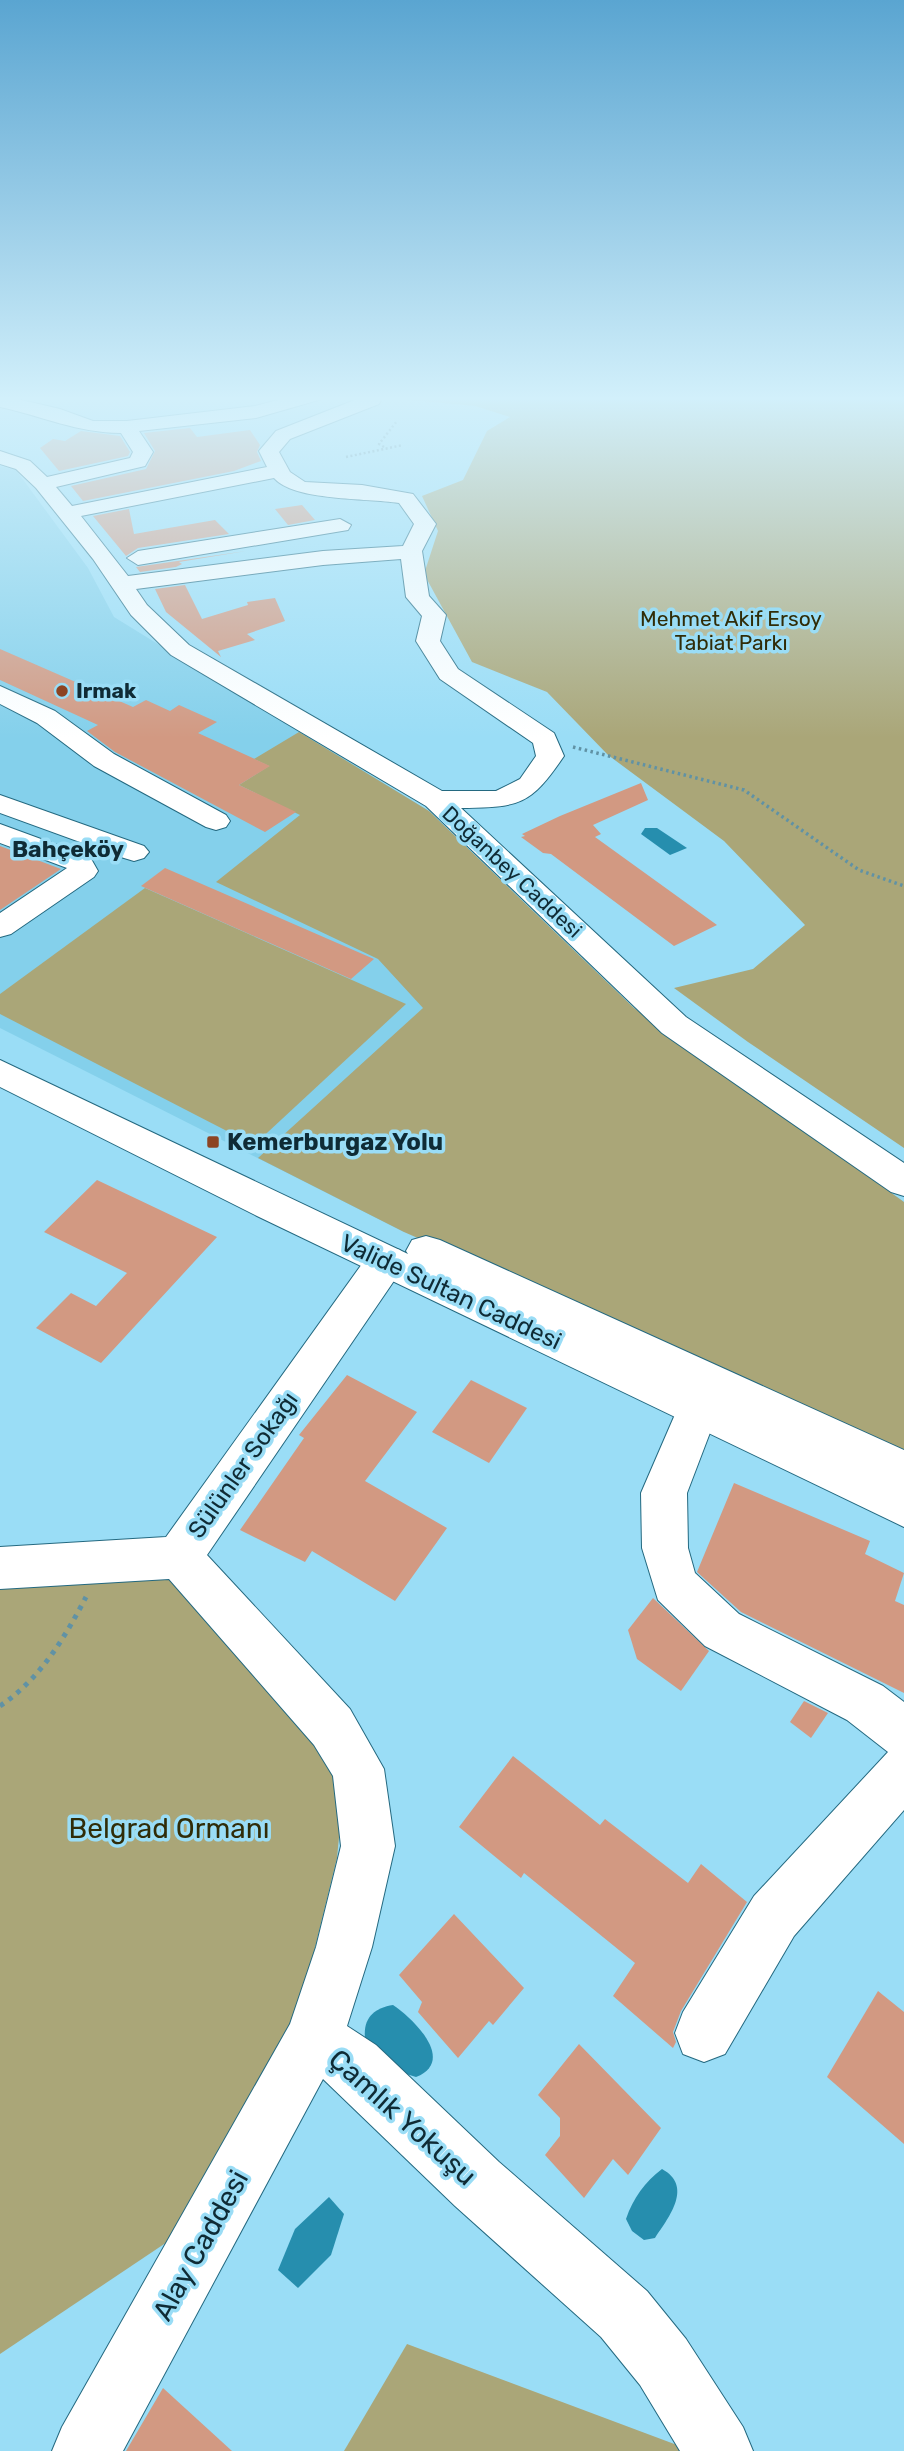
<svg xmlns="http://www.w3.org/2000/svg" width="904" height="2451" viewBox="0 0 904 2451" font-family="Rubik,sans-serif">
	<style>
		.built { fill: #84d0eb }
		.green { fill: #aaa678 }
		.water { fill: #268eae }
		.building { fill: #d29982 }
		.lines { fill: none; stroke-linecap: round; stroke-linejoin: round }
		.minor-casing { stroke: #246980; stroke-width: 2 }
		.major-casing { stroke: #246980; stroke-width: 2 }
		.path-far2 { stroke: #6092a5; stroke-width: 2.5; stroke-dasharray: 2 2.5; stroke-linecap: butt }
		.path-far1 { stroke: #6092a5; stroke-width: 3.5; stroke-dasharray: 2.5 3.5; stroke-linecap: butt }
		.path { stroke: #6092a5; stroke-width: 5; stroke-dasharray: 4.5 6; stroke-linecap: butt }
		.minor { fill: #fff; fill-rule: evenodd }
		.major { fill: #fff; fill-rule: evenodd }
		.poi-dot { fill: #8c4423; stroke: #9addf6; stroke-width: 2.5 }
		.labels { text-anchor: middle; stroke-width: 7; stroke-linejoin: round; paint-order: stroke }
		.far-park-label { font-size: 21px; fill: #302c08; stroke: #9addf6 }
		.far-poi-label { font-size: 21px; font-weight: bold; fill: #0f2b35; stroke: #9addf6; text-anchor: start }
		.far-street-label { font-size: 21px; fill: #0f2b35; stroke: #9addf6 }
		.far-quarter-label { font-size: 23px; font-weight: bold; fill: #0f2b35; stroke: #9addf6 }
		.poi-label { font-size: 24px; font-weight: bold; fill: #0f2b35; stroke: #9addf6; text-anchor: start }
		.street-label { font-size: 24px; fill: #0f2b35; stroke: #9addf6 }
		.near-park-label { font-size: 28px; fill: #302c08; stroke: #9addf6 }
		.near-street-label { font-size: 28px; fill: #0f2b35; stroke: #9addf6 }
	</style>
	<rect width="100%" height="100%" fill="#9addf6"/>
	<!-- built -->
	<polygon class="built" points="0,466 16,470 88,568 114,617 429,811 634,1008 904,1202 404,1232 0,1028"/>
	<!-- green -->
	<g class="green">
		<polygon points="357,395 904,395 904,1148 748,1042 674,988 753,969 805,925 724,841 608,755 547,692 472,662 424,574 438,531 422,496 463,480 487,431 510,417 475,406"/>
		<polygon points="299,732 429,811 634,1008 904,1202 904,1451 404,1232 258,1158 423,1008 378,959 216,882 300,815 239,785 269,766 254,759"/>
		<polygon points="145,888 406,1004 254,1145 0,1014 0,994"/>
		<polygon points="179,1557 345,1775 337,1858 294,2033 200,2220 0,2354 0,1568"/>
		<polygon points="407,2344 693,2451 344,2451"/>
	</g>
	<!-- water -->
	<g class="water">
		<polygon points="645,828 657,828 687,848 670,855 641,834"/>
		<path d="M393 2005C415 2020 456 2061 416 2077L403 2073 365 2038C363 2018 374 2008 393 2005Z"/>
		<path d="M662 2169C693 2186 670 2216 655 2238L644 2240 632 2231 626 2219C633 2198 645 2182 662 2169Z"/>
		<polygon points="329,2197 344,2214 331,2255 298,2288 278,2270 295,2229"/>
	</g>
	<!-- building -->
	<g class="building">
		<polygon points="190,428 197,437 250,430 260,445 257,452 261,461 234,471 83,501 71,486 146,469 155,451 144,433"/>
		<polygon points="81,431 120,436 130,452 128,456 59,471 40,448 53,439 65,441"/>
		<polygon points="302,505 315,520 288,525 275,509"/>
		<polygon points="129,509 134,534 215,520 229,534 138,548 126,556 93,516"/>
		<polygon points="246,551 179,562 182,564 176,567 140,572 136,567"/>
		<polygon points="185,585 202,619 248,605 247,602 275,598 285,621 247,634 255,640 218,651 221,657 166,612 155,589"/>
		<polygon points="0,649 133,707 146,700 170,711 179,705 217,722 198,733 270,766 239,785 296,812 265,832 115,752 87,731 98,725 0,680"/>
		<polygon points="641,783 648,800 593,825 601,834 595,837 717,925 674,946 551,854 543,853 521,837 525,836 522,834 560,816"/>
		<polygon points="0,846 61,869 0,910"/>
		<polygon points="165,868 374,959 351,979 141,886"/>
		<polygon points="97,1180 217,1237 101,1363 36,1328 71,1293 96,1306 127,1273 44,1232"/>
		<polygon points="347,1375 417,1412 365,1481 447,1528 395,1601 312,1551 305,1562 240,1530 304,1438 299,1435"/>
		<polygon points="471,1380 527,1408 489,1463 432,1432"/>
		<polygon points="734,1483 870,1541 865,1554 904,1573 895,1601 904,1605 904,1693 741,1612 697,1572"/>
		<polygon points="653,1598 709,1651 681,1691 637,1659 628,1630"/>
		<polygon points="804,1701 828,1713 811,1738 790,1722"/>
		<polygon points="513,1756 600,1825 605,1819 688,1883 701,1864 747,1902 681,2011 673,2032 676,2042 673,2048 613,1996 635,1963 524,1873 521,1878 459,1827"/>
		<polygon points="454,1914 524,1988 493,2025 489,2021 458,2058 418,2012 422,2002 399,1975"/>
		<polygon points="878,1991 904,2012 904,2144 827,2077"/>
		<polygon points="579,2044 661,2128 628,2175 613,2159 584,2198 545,2155 560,2136 560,2118 538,2095"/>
		<polygon points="163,2388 232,2451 126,2451"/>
	</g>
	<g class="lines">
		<!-- minor casing -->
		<g class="minor-casing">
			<g id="minor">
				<path d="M0 395 60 409 93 421H127L255 406 297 395H325L322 399 256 418 139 431 153 452 145 466 56 487 72 506 267 467 259 451 276 431 365 396H379L381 400 379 404 290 439 279 452 290 472 305 482 362 485 413 494 436 524 422 551 429 596 446 615 440 641 458 669 554 733 564 756C530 806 520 807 461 808L686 1017 904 1163V1196L891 1192 662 1033 426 806 171 655 131 615 93 559 36 488 16 469 0 464V451L30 461 47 477 130 458 133 452 121 433C78 433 42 416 0 407ZM274 478C294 501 366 498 399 503L414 524 403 546 323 551 128 576 81 516ZM401 559 406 597 422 616 416 641 440 679 533 743 536 756 520 779 496 791H442L189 645 147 605 136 589 323 565Z"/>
				<polygon points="340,519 351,525 348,530 138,565 127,558 138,551"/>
				<polygon points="0,686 55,711 114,754 226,815 230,821 226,827 216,830 206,827 94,766 37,723 0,704"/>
				<polygon points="0,795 144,846 149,852 144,858 134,861 124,858 0,813"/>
				<polygon points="0,824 90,857 98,871 94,877 11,934 0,937 0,913 67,868 0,843"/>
				<polygon points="386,1246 400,1250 406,1261 400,1272 207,1555 350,1709 384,1769 395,1846 372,1947 347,2026 376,2045 499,2162 647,2291 686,2339 743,2427 753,2451 680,2451 640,2385 601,2337 455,2206 323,2079 123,2451 52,2451 62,2427 290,2024 316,1947 341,1846 333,1776 314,1745 169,1579 0,1589 0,1547 166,1537 372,1250"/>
				<polygon points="698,1391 713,1396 719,1409 687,1493 688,1548 695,1573 739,1614 883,1686 904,1702 904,1810 794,1936 725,2054 704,2062 683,2054 675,2033 683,2012 754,1896 888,1752 847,1720 705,1646 658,1600 642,1548 641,1493 683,1396"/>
			</g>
		</g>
		<!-- major casing -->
		<g class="major-casing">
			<polygon id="major" points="0,1060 408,1254 406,1251 412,1240 426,1236 440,1240 904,1450 904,1527 257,1216 0,1087"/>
		</g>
		<!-- path-far2 -->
		<g class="path-far2">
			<polyline points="384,447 379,444 397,421"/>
			<polyline points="346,457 403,445"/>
		</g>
		<!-- path-far1 -->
		<polyline class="path-far1" points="573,747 744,790 859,870 904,886"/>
		<!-- path -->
		<path class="path" d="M0 1706C40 1679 64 1639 86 1597"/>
		<!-- minor -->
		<use href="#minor" class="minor"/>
		<!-- major -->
		<use href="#major" class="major"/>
	</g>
	<!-- sky -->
	<linearGradient id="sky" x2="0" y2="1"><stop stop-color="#5aa5d1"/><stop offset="0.54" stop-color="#d2f0fb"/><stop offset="1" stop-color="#d2f0fb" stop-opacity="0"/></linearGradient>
	<rect width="904" height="738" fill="url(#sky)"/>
	<!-- markers -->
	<g class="poi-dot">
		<circle cx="62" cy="691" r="7"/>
		<rect x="206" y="1135" width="14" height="14" rx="3.5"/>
	</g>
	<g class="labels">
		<!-- far-park labels -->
		<g class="far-park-label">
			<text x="731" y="626">Mehmet Akif Ersoy<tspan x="731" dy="24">Tabiat Parkı</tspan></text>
		</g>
		<!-- far-poi labels -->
		<g class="far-poi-label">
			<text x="76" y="698">Irmak</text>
		</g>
		<!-- far-street labels -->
		<g class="far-street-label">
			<text transform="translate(512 872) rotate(43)" y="7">Doğanbey Caddesi</text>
		</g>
		<!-- far-quarter labels -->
		<g class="far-quarter-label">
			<text x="68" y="857">Bahçeköy</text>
		</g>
		<!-- poi labels -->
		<g class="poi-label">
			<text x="227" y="1150">Kemerburgaz Yolu</text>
		</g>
		<!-- street labels -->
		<g class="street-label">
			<text transform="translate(451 1292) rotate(25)" y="8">Valide Sultan Caddesi</text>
			<text transform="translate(243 1465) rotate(-55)" y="8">Sülünler Sokağı</text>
		</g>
		<!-- near-park labels -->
		<g class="near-park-label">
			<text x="169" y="1838">Belgrad Ormanı</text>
		</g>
		<!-- near-street labels -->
		<g class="near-street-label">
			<text transform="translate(403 2117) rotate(42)" y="10">Çamlık Yokuşu</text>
			<text transform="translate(200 2245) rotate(-61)" y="10">Alay Caddesi</text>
		</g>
	</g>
</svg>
